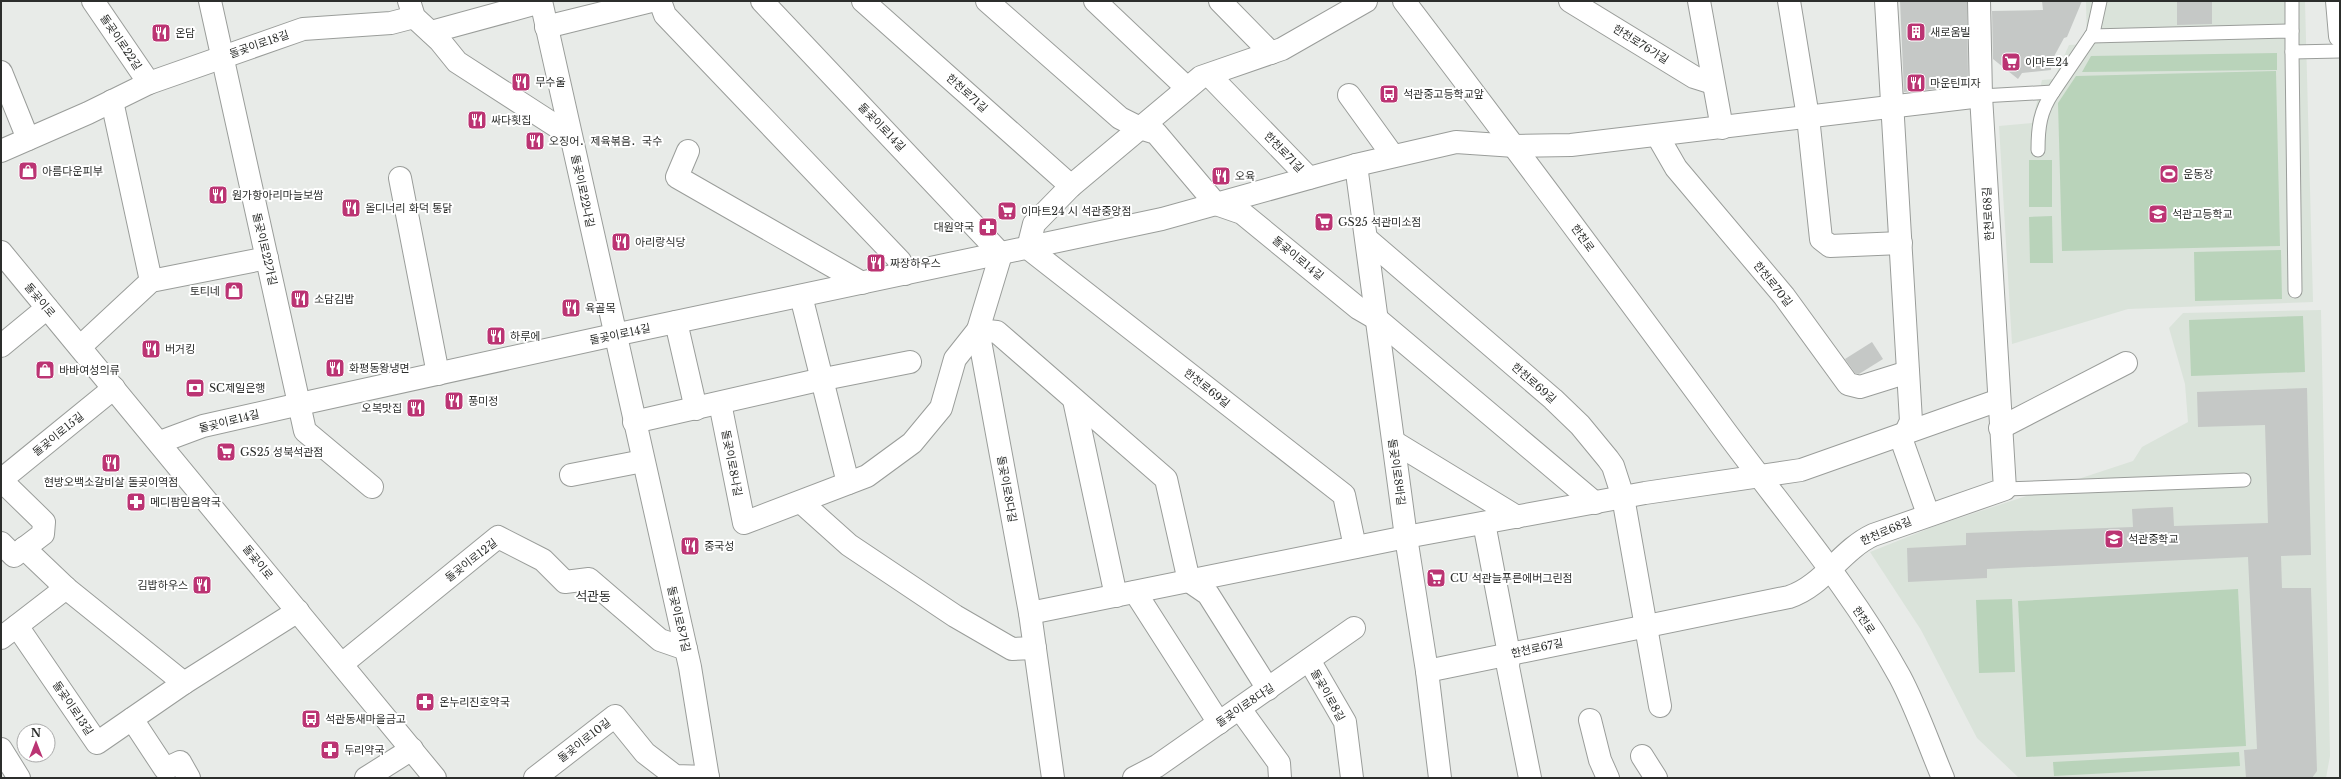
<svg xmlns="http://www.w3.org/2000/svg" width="2341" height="779" viewBox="0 0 2341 779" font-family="'Libre Baskerville','Noto Sans KR',serif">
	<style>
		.built { fill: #dae3da }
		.green { fill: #b9d3ba }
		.building { fill: #c5c8c6 }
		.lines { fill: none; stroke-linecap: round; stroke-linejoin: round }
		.lane-casing { stroke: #9a9d9a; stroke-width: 15 }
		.street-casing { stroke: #9a9d9a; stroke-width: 24 }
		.secondary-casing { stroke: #9a9d9a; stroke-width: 24 }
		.lane { stroke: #fff; stroke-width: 13 }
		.street { stroke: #fff; stroke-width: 22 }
		.secondary { stroke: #fff; stroke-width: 22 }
		.labels { text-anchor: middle; stroke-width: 4; stroke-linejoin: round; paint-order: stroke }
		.poi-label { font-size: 11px; fill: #2c2e2c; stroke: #fff; text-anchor: start }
		.street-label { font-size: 11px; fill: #2c2e2c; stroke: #fff }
		.quarter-label { font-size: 13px; fill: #333533; stroke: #fff }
	</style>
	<rect width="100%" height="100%" fill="#e8ebe8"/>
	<!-- built -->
	<g class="built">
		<polygon points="2086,1 2305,1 2313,302 2128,309 2012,344 1999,126 2032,123 2042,80 2054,79 2069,45 2087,44"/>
		<polygon points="2321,310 2330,756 2326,778 2019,778 1977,738 1921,630 1870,552 1935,526 2133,461 2142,447 2188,422 2185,384 2169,328 2183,313"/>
	</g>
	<!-- green -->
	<g class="green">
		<polygon points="2277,53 2277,70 2082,72 2091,56"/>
		<polygon points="2276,71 2280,246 2062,251 2058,103 2076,76"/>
		<rect x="2029" y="160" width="23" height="47"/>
		<polygon points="2052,216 2053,263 2030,263 2029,217"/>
		<polygon points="2281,250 2282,299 2195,301 2194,252"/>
		<polygon points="2303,316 2305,372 2191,376 2189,320"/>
		<polygon points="2238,589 2246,746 2026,757 2018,601"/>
		<polygon points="2012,599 2015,672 1979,673 1976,600"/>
		<polygon points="2239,752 2240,766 2054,776 2053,762"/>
	</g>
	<!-- building -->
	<g class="building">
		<polygon points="1900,1 1967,1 1968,77 1961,86 1904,92"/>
		<polygon points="2042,1 2082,1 2067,37 2064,38 2051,62 2051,70 2022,73 2018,79 1993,59 1992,11 2043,10"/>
		<polygon points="2177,1 2212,1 2212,24 2177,25"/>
		<polygon points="1872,342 1883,359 1859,374 1855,373 1845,359"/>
		<polygon points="2307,388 2311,555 2281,556 2282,588 2311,588 2317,771 2312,778 2246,778 2244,750 2257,749 2248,557 1987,569 1987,578 1908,582 1907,548 1966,545 1966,533 2133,527 2132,509 2150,508 2173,507 2174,526 2268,523 2265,425 2198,427 2197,392"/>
	</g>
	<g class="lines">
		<!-- lane casing -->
		<g class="lane-casing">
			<g id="lane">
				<polyline points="2292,1 2292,31"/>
				<polyline points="2091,36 2292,31 2292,52 2340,51"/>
				<polyline points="2292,52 2295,291"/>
				<polyline points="1981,96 2053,92 2093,33 2100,1"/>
				<path d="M2038 150C2038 127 2040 111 2053 92"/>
				<polyline points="2005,489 2244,480"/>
			</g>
		</g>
		<!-- street casing -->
		<g class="street-casing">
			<g id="street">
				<polyline points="93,1 149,83"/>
				<polyline points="210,1 305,431 372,487"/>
				<polyline points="409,1 414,17 440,41 457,62 570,135"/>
				<polyline points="541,1 690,667 708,778"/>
				<polyline points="660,1 665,15 900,261 905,274"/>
				<polyline points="762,1 1001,254 978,330 1030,613 1053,778"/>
				<polyline points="863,1 1071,186"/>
				<polyline points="987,1 1120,118 1140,128 1156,133 1216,204 1242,213 1358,308 1377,319 1595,503"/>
				<polyline points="1095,1 1187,88"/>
				<polyline points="1220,1 1271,53"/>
				<polyline points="1570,1 1694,77 1713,83"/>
				<polyline points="1699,1 1722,128"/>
				<polyline points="1789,1 1808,117 1821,239 1830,246 1901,243"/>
				<polyline points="1886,1 1911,421 1902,441 1928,514"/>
				<polyline points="546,27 651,1"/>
				<polyline points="431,32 541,2"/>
				<polyline points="1,72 28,139"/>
				<polyline points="1209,75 1309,178"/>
				<polyline points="1349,95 1393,156"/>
				<polyline points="112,101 151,281"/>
				<polyline points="1657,135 1676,168 1784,296 1848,384 1860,387 1908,372"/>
				<polyline points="1,151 88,113 149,83 303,29 391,23 414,17"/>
				<polyline points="688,151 677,177 862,283"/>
				<polyline points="1356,165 1406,537 1427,671 1440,778"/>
				<polyline points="400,178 438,374"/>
				<polyline points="1367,239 1553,399 1580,425 1608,459 1613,466 1623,497 1660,706"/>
				<polyline points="801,296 848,483"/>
				<polyline points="676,322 696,409"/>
				<polyline points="1,346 47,308"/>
				<polyline points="80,347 151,281 267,258"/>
				<polyline points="1074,400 1116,596"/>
				<polyline points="720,403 744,523 867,476 912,443 941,408 955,359 978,330 997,332 1166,479 1189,581 1208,594 1268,689"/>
				<polyline points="634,422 814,381 910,362"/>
				<polyline points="2000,428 2126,363"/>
				<polyline points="160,442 203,426 300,404 614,335 1162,219 1356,165 1456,142 1515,146 1571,145 1981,96"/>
				<polyline points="1394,442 1517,517"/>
				<polyline points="571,475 643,461"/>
				<polyline points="1,480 114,388"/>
				<polyline points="1,480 44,522 43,534 14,556 1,543"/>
				<polyline points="801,502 849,545 955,616 1012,649 1035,648"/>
				<polyline points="1484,523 1509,654 1508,667 1530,778"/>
				<polyline points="1355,547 1344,495 1028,248 1034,224 1071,186 1201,77 1282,49 1366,1"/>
				<polyline points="24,548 66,588 184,683"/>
				<polyline points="1135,592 1219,723"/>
				<polyline points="1030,613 1406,537 1645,493 1801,470 1999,400"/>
				<polyline points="17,626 97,743 184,683 298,611"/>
				<polyline points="1,638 66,588"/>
				<polyline points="1309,660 1345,722 1352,778"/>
				<polyline points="342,664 498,537 543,560 565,582 589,579 660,640 686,649"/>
				<path d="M1427 671 1789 597C1823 586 1841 550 1873 535L2005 489 1981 96 1979 1"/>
				<polyline points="1240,709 1279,763 1280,778"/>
				<polyline points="132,719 165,769 180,762 189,778"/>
				<polyline points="1590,720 1600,760 1608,778"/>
				<polyline points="1,749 19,778"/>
				<polyline points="1642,756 1656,778"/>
				<polyline points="366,778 412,749"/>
				<polyline points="535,778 615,716 645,753 675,776 708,777"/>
				<polyline points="1134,778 1157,766 1354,628"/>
			</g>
		</g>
		<!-- secondary casing -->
		<g class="secondary-casing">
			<g id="secondary">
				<path d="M1404 1C1509 139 1612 277 1715 417 1777 503 1849 584 1900 677 1917 709 1929 745 1943 778"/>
				<polyline points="2337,1 2340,36"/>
				<polyline points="1,252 435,778"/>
			</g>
		</g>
		<!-- lane -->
		<use href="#lane" class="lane"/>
		<!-- street -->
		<use href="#street" class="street"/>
		<!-- secondary -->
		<use href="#secondary" class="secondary"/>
	</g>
	<!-- icons -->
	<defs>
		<g id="building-square" transform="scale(1)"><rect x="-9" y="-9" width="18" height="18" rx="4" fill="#bb3473" stroke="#fff"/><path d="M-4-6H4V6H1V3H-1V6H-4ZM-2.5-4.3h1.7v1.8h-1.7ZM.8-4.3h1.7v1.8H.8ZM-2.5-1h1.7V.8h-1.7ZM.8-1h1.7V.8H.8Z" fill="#fff"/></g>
		<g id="restaurant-square" transform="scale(1)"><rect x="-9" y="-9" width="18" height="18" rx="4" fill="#bb3473" stroke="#fff"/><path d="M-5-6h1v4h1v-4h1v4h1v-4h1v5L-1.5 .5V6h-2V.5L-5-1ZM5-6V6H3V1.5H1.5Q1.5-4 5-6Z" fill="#fff"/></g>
		<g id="supermarket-square" transform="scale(1)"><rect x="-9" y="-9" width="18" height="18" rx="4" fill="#bb3473" stroke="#fff"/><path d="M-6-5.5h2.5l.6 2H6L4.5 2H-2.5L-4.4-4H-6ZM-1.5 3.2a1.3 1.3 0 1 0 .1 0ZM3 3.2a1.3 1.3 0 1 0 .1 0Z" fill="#fff"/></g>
		<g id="bus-square" transform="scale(1)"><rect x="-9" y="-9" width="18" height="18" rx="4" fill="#bb3473" stroke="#fff"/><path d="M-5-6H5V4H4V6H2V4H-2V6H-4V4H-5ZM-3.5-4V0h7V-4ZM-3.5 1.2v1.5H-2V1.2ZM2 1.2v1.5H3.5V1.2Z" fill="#fff"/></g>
		<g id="shop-square" transform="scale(1)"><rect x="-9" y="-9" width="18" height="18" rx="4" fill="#bb3473" stroke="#fff"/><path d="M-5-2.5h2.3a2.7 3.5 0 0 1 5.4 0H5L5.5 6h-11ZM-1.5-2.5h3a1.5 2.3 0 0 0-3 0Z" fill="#fff"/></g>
		<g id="stadium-square" transform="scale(1)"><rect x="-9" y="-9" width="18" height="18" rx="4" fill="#bb3473" stroke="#fff"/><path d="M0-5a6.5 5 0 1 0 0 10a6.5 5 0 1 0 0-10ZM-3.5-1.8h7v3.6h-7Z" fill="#fff"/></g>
		<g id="school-square" transform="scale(1)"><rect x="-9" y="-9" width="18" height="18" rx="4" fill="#bb3473" stroke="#fff"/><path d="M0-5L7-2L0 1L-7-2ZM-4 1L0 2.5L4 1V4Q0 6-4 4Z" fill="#fff"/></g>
		<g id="pharmacy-square" transform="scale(1)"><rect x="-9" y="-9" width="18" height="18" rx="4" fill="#bb3473" stroke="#fff"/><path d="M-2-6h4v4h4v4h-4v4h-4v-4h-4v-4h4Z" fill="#fff"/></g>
		<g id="bank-square" transform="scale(1)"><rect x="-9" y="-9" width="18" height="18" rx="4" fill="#bb3473" stroke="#fff"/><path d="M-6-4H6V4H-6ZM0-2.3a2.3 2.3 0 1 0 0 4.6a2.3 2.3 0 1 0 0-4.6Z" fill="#fff"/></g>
	</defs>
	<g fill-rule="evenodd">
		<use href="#building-square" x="1916" y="32"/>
		<use href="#restaurant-square" x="161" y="33"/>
		<use href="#supermarket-square" x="2011" y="62"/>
		<use href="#restaurant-square" x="521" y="82"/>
		<use href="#restaurant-square" x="1916" y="83"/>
		<use href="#bus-square" x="1389" y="94"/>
		<use href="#restaurant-square" x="477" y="120"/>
		<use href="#restaurant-square" x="535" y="141"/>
		<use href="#shop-square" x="28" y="171"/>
		<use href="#stadium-square" x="2169" y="174"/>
		<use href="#restaurant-square" x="1221" y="176"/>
		<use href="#restaurant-square" x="218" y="195"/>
		<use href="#restaurant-square" x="351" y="208"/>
		<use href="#supermarket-square" x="1007" y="211"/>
		<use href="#school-square" x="2158" y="214"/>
		<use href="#supermarket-square" x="1324" y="222"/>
		<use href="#pharmacy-square" x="988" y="227"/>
		<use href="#restaurant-square" x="621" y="242"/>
		<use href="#restaurant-square" x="876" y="263"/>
		<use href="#shop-square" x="234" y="291"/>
		<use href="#restaurant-square" x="300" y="299"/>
		<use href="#restaurant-square" x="571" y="308"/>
		<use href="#restaurant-square" x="496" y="336"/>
		<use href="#restaurant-square" x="151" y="349"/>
		<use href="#restaurant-square" x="335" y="368"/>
		<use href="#shop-square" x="45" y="370"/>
		<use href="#bank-square" x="195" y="388"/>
		<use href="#restaurant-square" x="454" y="401"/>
		<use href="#restaurant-square" x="416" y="408"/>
		<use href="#supermarket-square" x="226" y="452"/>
		<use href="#restaurant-square" x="111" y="463"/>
		<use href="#pharmacy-square" x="136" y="502"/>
		<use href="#school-square" x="2114" y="539"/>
		<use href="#restaurant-square" x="690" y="546"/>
		<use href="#supermarket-square" x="1436" y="578"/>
		<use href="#restaurant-square" x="202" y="585"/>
		<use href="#pharmacy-square" x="425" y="702"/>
		<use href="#bus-square" x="311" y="719"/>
		<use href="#pharmacy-square" x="330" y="750"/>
	</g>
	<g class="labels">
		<!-- poi labels -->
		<g class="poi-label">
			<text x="1930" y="36">새로움빌</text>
			<text x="175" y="37">온담</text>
			<text x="2025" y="66">이마트24</text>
			<text x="535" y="86">무수울</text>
			<text x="1930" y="87">마운틴피자</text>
			<text x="1403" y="98">석관중고등학교앞</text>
			<text x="491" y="124">싸다횟집</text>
			<text x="549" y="145">오징어．제육볶음．국수</text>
			<text x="42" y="175">아름다운피부</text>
			<text x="2183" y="178">운동장</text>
			<text x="1235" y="180">오육</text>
			<text x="232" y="199">원가항아리마늘보쌈</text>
			<text x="365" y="212">올디너리 화덕 통닭</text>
			<text x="1021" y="215">이마트24 시 석관중앙점</text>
			<text x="2172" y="218">석관고등학교</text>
			<text x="1338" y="226">GS25 석관미소점</text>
			<text x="974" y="231" text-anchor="end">대원약국</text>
			<text x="635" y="246">아리랑식당</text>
			<text x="890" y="267">짜장하우스</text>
			<text x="220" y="295" text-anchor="end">토티네</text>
			<text x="314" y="303">소담김밥</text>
			<text x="585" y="312">육골목</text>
			<text x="510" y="340">하루에</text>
			<text x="165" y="353">버거킹</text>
			<text x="349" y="372">화평동왕냉면</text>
			<text x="59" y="374">바바여성의류</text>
			<text x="209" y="392">SC제일은행</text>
			<text x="468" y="405">풍미정</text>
			<text x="402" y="412" text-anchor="end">오복맛집</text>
			<text x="240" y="456">GS25 성북석관점</text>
			<text x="111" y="486" text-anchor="middle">현방오백소갈비살 돌곶이역점</text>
			<text x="150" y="506">메디팜믿음약국</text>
			<text x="2128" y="543">석관중학교</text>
			<text x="704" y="550">중국성</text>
			<text x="1450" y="582">CU 석관늘푸른에버그린점</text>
			<text x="188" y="589" text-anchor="end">김밥하우스</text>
			<text x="439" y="706">온누리진호약국</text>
			<text x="325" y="723">석관동새마을금고</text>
			<text x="344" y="754">두리약국</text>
		</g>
		<!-- street labels -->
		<g class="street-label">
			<text transform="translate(121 42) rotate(56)" y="4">돌곶이로22길</text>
			<text transform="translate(259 44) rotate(-19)" y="4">돌곶이로18길</text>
			<text transform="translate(1641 44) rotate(32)" y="4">한천로76가길</text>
			<text transform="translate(967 93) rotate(42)" y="4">한천로71길</text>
			<text transform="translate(882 127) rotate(46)" y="4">돌곶이로14길</text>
			<text transform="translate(1284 152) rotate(46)" y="4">한천로71길</text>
			<text transform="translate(583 191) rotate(78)" y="4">돌곶이로22나길</text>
			<text transform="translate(1988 214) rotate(-93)" y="4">한천로68길</text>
			<text transform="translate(1583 238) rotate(54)" y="4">한천로</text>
			<text transform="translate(265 249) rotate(77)" y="4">돌곶이로22가길</text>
			<text transform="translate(1298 258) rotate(39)" y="4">돌곶이로14길</text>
			<text transform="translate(1773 284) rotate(51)" y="4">한천로70길</text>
			<text transform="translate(40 300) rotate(50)" y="4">돌곶이로</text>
			<text transform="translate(620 334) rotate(-12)" y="4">돌곶이로14길</text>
			<text transform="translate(1534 383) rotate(41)" y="4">한천로69길</text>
			<text transform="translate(1207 388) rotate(38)" y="4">한천로69길</text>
			<text transform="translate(229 421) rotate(-14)" y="4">돌곶이로14길</text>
			<text transform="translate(58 434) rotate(-39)" y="4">돌곶이로15길</text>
			<text transform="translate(732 463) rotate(79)" y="4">돌곶이로8나길</text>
			<text transform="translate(1397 472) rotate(82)" y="4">돌곶이로8바길</text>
			<text transform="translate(1007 489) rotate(80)" y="4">돌곶이로8다길</text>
			<text transform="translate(1886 531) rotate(-23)" y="4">한천로68길</text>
			<text transform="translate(471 560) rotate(-38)" y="4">돌곶이로12길</text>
			<text transform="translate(258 562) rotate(51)" y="4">돌곶이로</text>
			<text transform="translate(679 619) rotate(77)" y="4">돌곶이로8가길</text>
			<text transform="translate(1864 620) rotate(56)" y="4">한천로</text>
			<text transform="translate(1537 648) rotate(-12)" y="4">한천로67길</text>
			<text transform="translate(1328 695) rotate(61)" y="4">돌곶이로8길</text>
			<text transform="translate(1245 705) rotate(-34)" y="4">돌곶이로8다길</text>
			<text transform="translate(73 708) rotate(56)" y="4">돌곶이로13길</text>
			<text transform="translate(584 740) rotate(-38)" y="4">돌곶이로10길</text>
		</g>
		<!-- quarter labels -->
		<g class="quarter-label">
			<text x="593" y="601">석관동</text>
		</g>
	</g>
	<!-- border -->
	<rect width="2341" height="779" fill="none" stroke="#2c2e2c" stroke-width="4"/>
	<!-- north arrow -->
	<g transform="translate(36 743)"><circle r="19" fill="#ffffff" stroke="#ababab"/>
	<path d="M0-3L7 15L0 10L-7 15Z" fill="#bb3473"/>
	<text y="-6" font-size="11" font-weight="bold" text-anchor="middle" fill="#2c2e2c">N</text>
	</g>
</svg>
